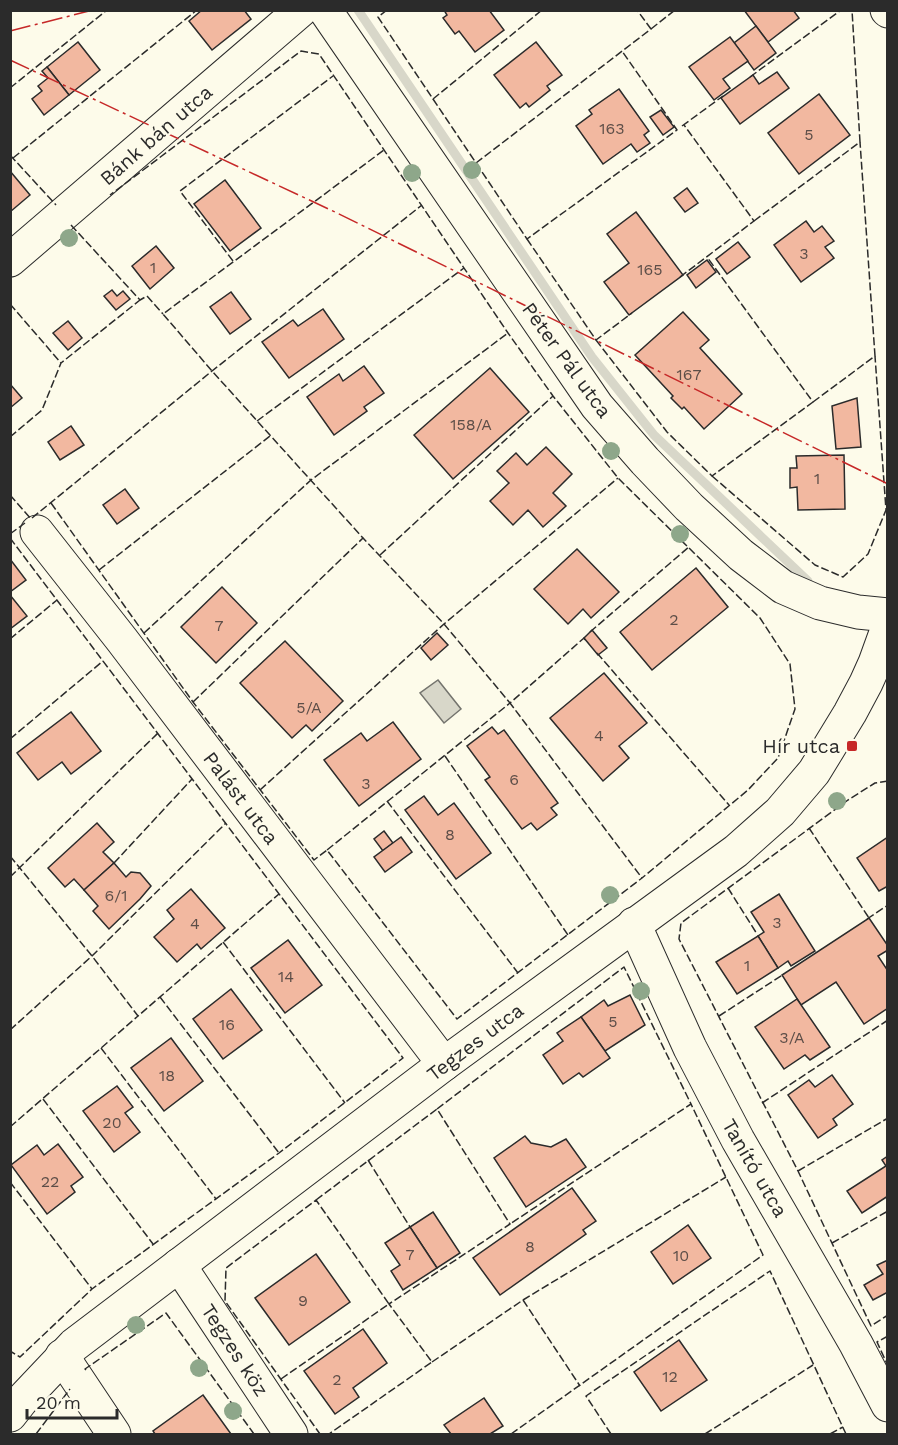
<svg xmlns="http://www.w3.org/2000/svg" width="898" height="1445" viewBox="0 0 898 1445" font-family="'Work Sans',sans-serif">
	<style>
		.water { fill: #d8d7c9; stroke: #74746e; stroke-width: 1.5 }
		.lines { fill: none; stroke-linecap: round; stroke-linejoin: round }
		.stream { stroke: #d8d7c9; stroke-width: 9 }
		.building { fill: #f2b8a0; stroke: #2b2b2b; stroke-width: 1.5 }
		.minor-casing { stroke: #2b2b2b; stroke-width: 35 }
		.minor { stroke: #fdfbea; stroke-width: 33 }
		.fence { stroke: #2b2b2b; stroke-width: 1.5; stroke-dasharray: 8 3; stroke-linecap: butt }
		.power { stroke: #c62828; stroke-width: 1.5; stroke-dasharray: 21 4.5 3 4.5; stroke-linecap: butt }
		.tree { fill: #8ea78a }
		.poi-dot { fill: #c62828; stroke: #fdfbea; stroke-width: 2 }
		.labels { text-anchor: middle; stroke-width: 4.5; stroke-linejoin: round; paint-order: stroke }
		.number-label { font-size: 16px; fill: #5d4e48 }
		.street-label { font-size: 20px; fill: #2b2b2b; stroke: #fdfbea }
		.poi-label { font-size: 20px; fill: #2b2b2b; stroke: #fdfbea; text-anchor: end }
	</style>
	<rect width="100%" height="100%" fill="#fdfbea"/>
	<!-- water -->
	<polygon class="water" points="438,680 461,709 444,723 420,693"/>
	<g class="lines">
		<!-- stream -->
		<polyline class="stream" points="358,10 592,357 654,435 808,581"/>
	</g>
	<!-- building -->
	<g class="building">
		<polygon points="202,10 244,10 251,19 212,50 189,21"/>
		<polygon points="444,10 489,10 504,30 475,52 459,31 455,34 443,18 447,15"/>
		<polygon points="744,10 793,10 799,18 768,42"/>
		<polygon points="756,26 776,53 754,70 734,43"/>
		<polygon points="730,37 748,61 723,79 730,88 714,100 689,67"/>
		<polygon points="78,42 100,70 69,95 47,67"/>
		<polygon points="536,42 562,75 547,86 550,90 529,107 526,103 520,108 494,75"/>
		<polygon points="47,67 69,95 44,115 32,99 42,91 38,86 48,78 42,71"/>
		<polygon points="777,72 789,88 740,124 721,98 753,75 759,84"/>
		<polygon points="619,89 649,131 644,135 650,143 637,152 631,144 603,164 576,126 592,114 589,110"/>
		<polygon points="819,94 850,135 799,174 768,133"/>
		<polygon points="661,110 674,127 663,135 650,117"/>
		<polygon points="10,171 30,195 10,212"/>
		<polygon points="225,180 261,228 230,251 194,204"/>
		<polygon points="687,188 698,203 685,212 674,198"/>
		<polygon points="636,212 683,275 629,315 604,282 629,263 607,234"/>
		<polygon points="806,221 814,232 822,226 834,241 825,247 834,258 801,282 774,245"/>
		<polygon points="738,242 750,257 727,274 716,259"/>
		<polygon points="156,246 174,268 150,289 132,266"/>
		<polygon points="707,260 716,272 696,288 687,275"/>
		<polygon points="112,290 117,296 123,291 130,299 116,310 104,296"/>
		<polygon points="231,292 251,319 230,334 210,307"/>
		<polygon points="323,309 344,339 289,378 262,342 293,320 298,326"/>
		<polygon points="683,312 709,340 700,348 742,394 704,429 684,407 682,409 671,398 673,396 635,355"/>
		<polygon points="68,321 82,338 68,350 53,333"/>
		<polygon points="364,366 384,393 364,407 367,411 334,435 307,397 339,374 343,381"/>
		<polygon points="490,368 529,412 453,479 414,435"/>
		<polygon points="10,384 22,398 10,408"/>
		<polygon points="857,398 861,447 836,449 832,406"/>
		<polygon points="71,426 84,445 60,460 48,442"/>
		<polygon points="546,447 572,474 553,493 566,506 543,527 528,510 513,525 490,501 509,483 497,471 516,453 527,465"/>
		<polygon points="844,455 845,509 798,510 797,487 790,488 790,468 797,468 796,456"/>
		<polygon points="125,489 139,508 117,524 103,505"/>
		<polygon points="577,549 619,592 591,618 583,609 568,624 534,589"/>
		<polygon points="10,559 26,580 10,592"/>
		<polygon points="696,568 728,607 652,670 620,632"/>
		<polygon points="222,587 257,623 216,663 181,627"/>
		<polygon points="10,595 27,616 10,629"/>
		<polygon points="592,630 607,648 598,655 584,638"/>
		<polygon points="437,633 448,645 431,660 421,648"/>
		<polygon points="285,641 343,701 312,731 306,725 292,738 240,683"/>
		<polygon points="604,673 647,723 619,746 629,758 603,781 550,718"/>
		<polygon points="71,712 101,751 71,774 62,762 38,780 17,753"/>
		<polygon points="393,722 421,759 359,806 324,760 361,733 367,741"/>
		<polygon points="492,727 498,734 504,730 558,803 551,808 557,815 537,830 531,823 522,829 485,780 490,777 467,746"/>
		<polygon points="424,796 438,815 454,803 491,853 456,879 405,810"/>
		<polygon points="97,823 114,842 103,852 114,863 84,890 74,879 65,887 48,868"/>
		<polygon points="384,831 393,843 383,851 374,839"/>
		<polygon points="401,837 412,852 385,872 374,857"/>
		<polygon points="888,837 888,886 879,891 857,858"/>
		<polygon points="114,863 126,877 131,872 140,873 151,886 140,899 109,929 93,911 98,906 84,890"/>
		<polygon points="191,889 225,928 201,949 197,944 177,962 154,937 174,919 167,910"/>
		<polygon points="779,894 815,951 791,966 788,961 778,968 758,936 764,932 751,912"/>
		<polygon points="869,918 888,946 888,950 878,956 888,971 888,1008 864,1024 836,982 801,1005 782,975"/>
		<polygon points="758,936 778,968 737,994 716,962"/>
		<polygon points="288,940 322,985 285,1013 251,968"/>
		<polygon points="231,989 262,1030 223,1059 193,1019"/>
		<polygon points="630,995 645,1025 605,1051 581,1017 604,1000 608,1006"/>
		<polygon points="797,999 830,1047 810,1060 805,1055 784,1069 755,1027"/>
		<polygon points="581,1017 610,1058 583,1077 579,1073 563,1084 543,1055 563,1041 557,1033"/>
		<polygon points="171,1038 203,1081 164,1111 131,1068"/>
		<polygon points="832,1075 853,1104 833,1119 837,1125 818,1138 788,1095 809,1080 815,1087"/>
		<polygon points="117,1086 133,1107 125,1113 140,1132 114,1152 83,1111"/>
		<polygon points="525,1136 531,1143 551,1147 566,1139 586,1167 526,1207 494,1158"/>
		<polygon points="58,1144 83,1177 71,1186 75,1192 47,1214 11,1165 37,1145 44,1155"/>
		<polygon points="888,1156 888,1196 862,1213 847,1191 886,1166 882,1160"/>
		<polygon points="572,1188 596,1221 583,1230 586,1234 500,1295 473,1258"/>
		<polygon points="433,1212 460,1253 437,1268 410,1227"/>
		<polygon points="688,1225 711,1258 673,1284 651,1252"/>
		<polygon points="410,1227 437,1268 403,1290 391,1271 400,1265 385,1243"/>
		<polygon points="316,1254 350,1302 289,1345 255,1298"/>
		<polygon points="888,1260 888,1292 873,1300 864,1285 883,1274 877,1265"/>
		<polygon points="363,1329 387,1363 353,1388 359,1397 335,1414 304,1371"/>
		<polygon points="679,1340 707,1380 661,1411 634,1372"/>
		<polygon points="203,1395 231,1434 155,1434 153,1431"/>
		<polygon points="484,1398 503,1426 490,1434 451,1434 444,1425"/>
	</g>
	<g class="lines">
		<!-- minor casing -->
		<g class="minor-casing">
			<g id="minor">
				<polyline points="325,10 597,406 645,461 689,507 741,555 783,587 820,603 858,612 888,615"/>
				<polyline points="887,10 888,11"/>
				<polyline points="10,260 301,10"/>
				<polyline points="37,532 122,640 444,1064"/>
				<polyline points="634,924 690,1048 738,1140 856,1344 888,1405"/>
				<polyline points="179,1265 291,1434"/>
				<polyline points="62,1356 114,1434"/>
				<polyline points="10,1415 21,1401 74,1345 444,1064 736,851 780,812 814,772 850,713 866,683 875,663 888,627"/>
			</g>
		</g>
		<!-- minor -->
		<use href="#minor" class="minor"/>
		<!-- fence -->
		<g class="fence">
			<polyline points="387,10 378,17 433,99 542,10"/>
			<polyline points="651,29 675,10"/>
			<polyline points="750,77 841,10"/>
			<polyline points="10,88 107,10"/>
			<polyline points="433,99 476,163 651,29 637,10"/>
			<polyline points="682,126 723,96"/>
			<polyline points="10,155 56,205"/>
			<polyline points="13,158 197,10"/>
			<polyline points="476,163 527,239 677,130 622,51"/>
			<polyline points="754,221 860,142 852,10"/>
			<polyline points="71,225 140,300 147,296 163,314"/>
			<polyline points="527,239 596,340 632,313"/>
			<polyline points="233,261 180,191 333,76"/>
			<polyline points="680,277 754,221 684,125"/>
			<polyline points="10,304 61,363"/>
			<polyline points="596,340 667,432 712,476 813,402 707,257"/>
			<polyline points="813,402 875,356 860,142"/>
			<polyline points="257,421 464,268"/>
			<polyline points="10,437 42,410 61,363 140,300"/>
			<polyline points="712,476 815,565 843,577 868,554 886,510 875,356"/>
			<polyline points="10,495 31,519"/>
			<polyline points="51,503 193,702 314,860 327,850 457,1019 642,878 748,790 778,758 795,709 790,664 760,618 618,478 553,396 508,333 319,54 301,51 110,195"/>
			<polyline points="32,518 212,371 422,205"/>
			<polyline points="10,534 25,523"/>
			<polyline points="10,538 403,1058 279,1153 92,1289 20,1357 10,1351"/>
			<polyline points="380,555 553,396"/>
			<polyline points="99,570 270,436"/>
			<polyline points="590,632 690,546"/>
			<polyline points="144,633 311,480 508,333"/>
			<polyline points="10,639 57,600"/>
			<polyline points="585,640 584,638 510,703 642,878"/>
			<polyline points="597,653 729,805"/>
			<polyline points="193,702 363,538 212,371 163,314 384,150"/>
			<polyline points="10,739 103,661"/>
			<polyline points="445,756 568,935"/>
			<polyline points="888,781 875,783 848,800 681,923 679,939 798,1171 871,1326 888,1315"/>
			<polyline points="260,790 444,624 618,478"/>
			<polyline points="387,801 518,973"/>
			<polyline points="809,828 869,918"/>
			<polyline points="327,850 510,703 444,624 363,538"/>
			<polyline points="10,856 92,956 138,1016 279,894"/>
			<polyline points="114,863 192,779"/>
			<polyline points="10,877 158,733"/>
			<polyline points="728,888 757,934"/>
			<polyline points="867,919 888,905"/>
			<polyline points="223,942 345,1103"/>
			<polyline points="160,997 279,1153"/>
			<polyline points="719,1016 784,974"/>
			<polyline points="10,1030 92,956 226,823"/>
			<polyline points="101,1048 216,1199"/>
			<polyline points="43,1099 153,1244"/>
			<polyline points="762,1103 888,1020"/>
			<polyline points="437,1109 624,967 691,1104 510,1224"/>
			<polyline points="10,1127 138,1016"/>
			<polyline points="368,1160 410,1227"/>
			<polyline points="798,1171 888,1118"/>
			<polyline points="10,1182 92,1289"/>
			<polyline points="316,1200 437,1109 510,1224 389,1304 432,1362 329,1434"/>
			<polyline points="832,1243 888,1211"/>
			<polyline points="523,1300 580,1386"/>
			<polyline points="888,1336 877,1342 888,1366"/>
			<polyline points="432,1362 523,1300 726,1177"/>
			<polyline points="86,1370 85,1369 166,1313 254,1434"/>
			<polyline points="281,1379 389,1304 316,1200 226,1268 225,1301 320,1434"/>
			<polyline points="36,1434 70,1389"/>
			<polyline points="511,1434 763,1255 691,1104"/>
			<polyline points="611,1434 586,1396 770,1271 846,1434"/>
			<polyline points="705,1434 813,1365"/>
			<polyline points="830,1434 843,1427"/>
		</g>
		<!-- power -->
		<g class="power">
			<polyline points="10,31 93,10"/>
			<polyline points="10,60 335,212 888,484"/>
		</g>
	</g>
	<!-- trees -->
	<g class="tree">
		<circle cx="472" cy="170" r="9"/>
		<circle cx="412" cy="173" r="9"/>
		<circle cx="69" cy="238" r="9"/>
		<circle cx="611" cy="451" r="9"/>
		<circle cx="680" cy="534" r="9"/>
		<circle cx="837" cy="801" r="9"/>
		<circle cx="610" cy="895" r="9"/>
		<circle cx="641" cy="991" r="9"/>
		<circle cx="136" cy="1325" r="9"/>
		<circle cx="199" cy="1368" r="9"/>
		<circle cx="233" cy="1411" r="9"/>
	</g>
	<!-- markers -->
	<rect class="poi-dot" x="846" y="740" width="12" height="12" rx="3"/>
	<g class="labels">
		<!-- number labels -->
		<g class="number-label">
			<text x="612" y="134">163</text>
			<text x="809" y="140">5</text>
			<text x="804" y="259">3</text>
			<text x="153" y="273">1</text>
			<text x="650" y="275">165</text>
			<text x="689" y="380">167</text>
			<text x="471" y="430">158/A</text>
			<text x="817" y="484">1</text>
			<text x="674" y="625">2</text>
			<text x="219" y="631">7</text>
			<text x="309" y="713">5/A</text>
			<text x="599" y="741">4</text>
			<text x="514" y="785">6</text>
			<text x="366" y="789">3</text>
			<text x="450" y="840">8</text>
			<text x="116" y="901">6/1</text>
			<text x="777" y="928">3</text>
			<text x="195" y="929">4</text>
			<text x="747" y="971">1</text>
			<text x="286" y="982">14</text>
			<text x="613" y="1027">5</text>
			<text x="227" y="1030">16</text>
			<text x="792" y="1043">3/A</text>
			<text x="167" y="1081">18</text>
			<text x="112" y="1128">20</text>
			<text x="50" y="1187">22</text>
			<text x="530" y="1252">8</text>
			<text x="410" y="1260">7</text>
			<text x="681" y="1261">10</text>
			<text x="303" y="1306">9</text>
			<text x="670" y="1382">12</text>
			<text x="337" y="1385">2</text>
		</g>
		<!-- street labels -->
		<g class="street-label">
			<text transform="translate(156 135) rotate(-41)" y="7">Bánk bán utca</text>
			<text transform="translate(567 360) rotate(54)" y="7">Péter Pál utca</text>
			<text transform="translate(241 798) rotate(53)" y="7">Palást utca</text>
			<text transform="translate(475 1042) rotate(-37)" y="7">Tegzes utca</text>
			<text transform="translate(755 1168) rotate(60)" y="7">Tanító utca</text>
			<text transform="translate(235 1350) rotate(57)" y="7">Tegzes köz</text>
		</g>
		<!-- poi labels -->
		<g class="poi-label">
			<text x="840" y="753">Hír utca</text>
		</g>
	</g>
	<!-- border -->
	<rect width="898" height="1445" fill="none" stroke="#2b2b2b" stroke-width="24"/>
	<!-- scale -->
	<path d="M27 1409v9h90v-9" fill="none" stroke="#2b2b2b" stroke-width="3"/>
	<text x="36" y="1409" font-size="18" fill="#2b2b2b" stroke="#fdfbea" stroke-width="4.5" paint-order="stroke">20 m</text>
</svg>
